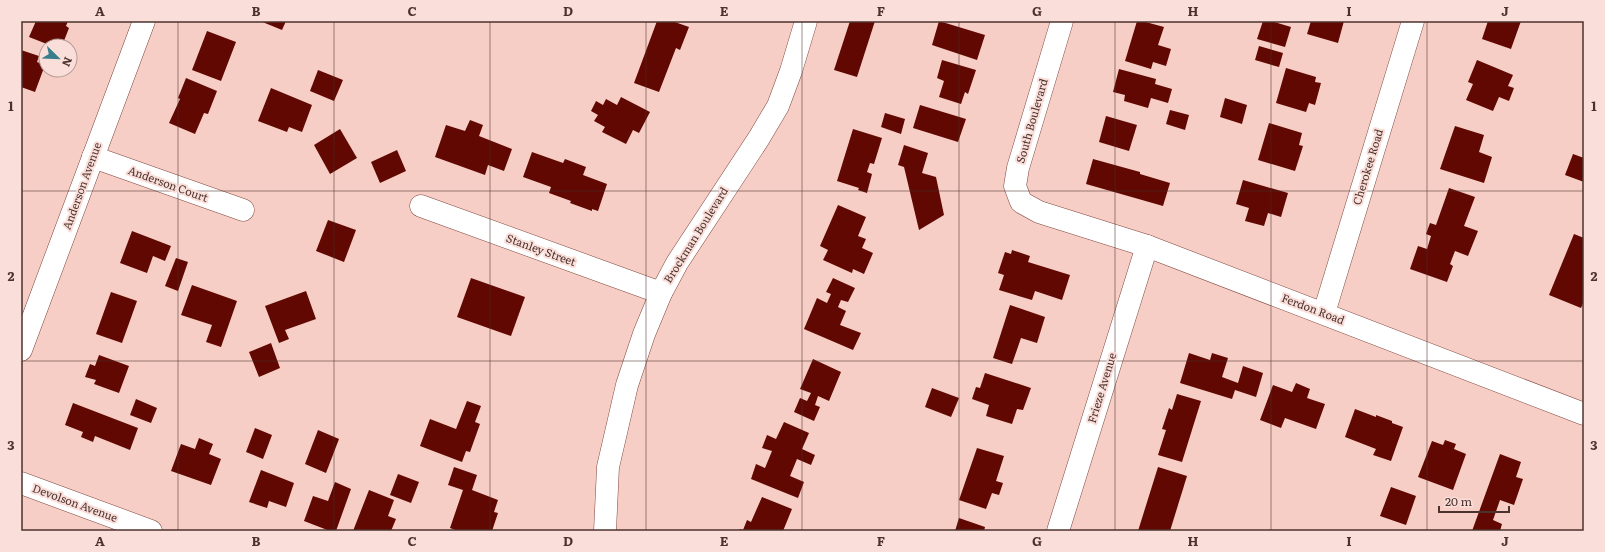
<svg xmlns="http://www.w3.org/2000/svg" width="1605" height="552" viewBox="0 0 1605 552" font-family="Literata,serif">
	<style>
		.building { fill: #600801 }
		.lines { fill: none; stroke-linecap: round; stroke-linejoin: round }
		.minor-casing { stroke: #80483e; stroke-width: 23 }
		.minor { stroke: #fff; stroke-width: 22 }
		.grid { fill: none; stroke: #4c322d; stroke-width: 1; stroke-opacity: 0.55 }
		.labels { text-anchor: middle; stroke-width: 4; stroke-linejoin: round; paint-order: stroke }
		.street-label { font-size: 11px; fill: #4c322d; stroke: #faded9 }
		.neatline { fill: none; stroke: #4c322d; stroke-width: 1.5 }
		.grid-label { font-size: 13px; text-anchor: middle; font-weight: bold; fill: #4c322d }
	</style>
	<rect width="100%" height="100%" fill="#f6cec6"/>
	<!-- building -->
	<g class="building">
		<polygon points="36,21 68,21 66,26 69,28 62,46 52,46 29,37"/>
		<polygon points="260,21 286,21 282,30"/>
		<polygon points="657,21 672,21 689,27 680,50 676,48 659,92 634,83"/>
		<polygon points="850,21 875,21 857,77 834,70"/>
		<polygon points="939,21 985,35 977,60 932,45"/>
		<polygon points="1137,21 1142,21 1164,27 1158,45 1171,49 1166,66 1153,62 1151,69 1125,61"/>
		<polygon points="1263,21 1271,21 1291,27 1285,47 1257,39"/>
		<polygon points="1311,21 1344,21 1338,43 1307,34"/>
		<polygon points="1488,21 1521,21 1511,49 1482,39"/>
		<polygon points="207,31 236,42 221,81 192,70"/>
		<polygon points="1259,46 1283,53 1279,67 1255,60"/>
		<polygon points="21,50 39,56 37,62 45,65 35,92 21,87"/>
		<polygon points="942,60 976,70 968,94 965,92 961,104 939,97 944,81 937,78"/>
		<polygon points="1477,60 1513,75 1508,86 1514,88 1509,101 1499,97 1493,111 1466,100 1473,84 1468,82"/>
		<polygon points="1286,68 1316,77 1315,82 1321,83 1315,105 1309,103 1306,112 1276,103"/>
		<polygon points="1119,69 1156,79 1155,84 1172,89 1168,103 1151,98 1148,108 1124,101 1125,95 1113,92"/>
		<polygon points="318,70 343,80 334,101 310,91"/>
		<polygon points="186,78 217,91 208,114 204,113 195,134 169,123 180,99 178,98"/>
		<polygon points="271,88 312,105 302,132 289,127 287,132 258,121"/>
		<polygon points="621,97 650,112 639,133 633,130 626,144 602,132 605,127 594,121 598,115 591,111 596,101 603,105 606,99 617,105"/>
		<polygon points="1225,98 1247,105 1242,124 1220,117"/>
		<polygon points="920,105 966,119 958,142 913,128"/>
		<polygon points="1170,110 1189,115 1185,130 1166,124"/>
		<polygon points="885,113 905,119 901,134 881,127"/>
		<polygon points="1106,116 1137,125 1129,151 1099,142"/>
		<polygon points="470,120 483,125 479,136 512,149 504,171 488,165 485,175 435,157 446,125 465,131"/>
		<polygon points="1269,123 1302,133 1299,145 1303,146 1295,171 1258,160"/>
		<polygon points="1455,126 1484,135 1479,152 1492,157 1484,183 1440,169"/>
		<polygon points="340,129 357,158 330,174 314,145"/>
		<polygon points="853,129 882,138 874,164 870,163 867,172 872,174 867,193 858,190 859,188 837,181"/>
		<polygon points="904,145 928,153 922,173 936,177 944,215 919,230 904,167 898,165"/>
		<polygon points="397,150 406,171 380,183 371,162"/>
		<polygon points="532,152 563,163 565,159 586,167 583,175 607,184 598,211 592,209 592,211 570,203 571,201 549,193 551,187 523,177"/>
		<polygon points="1573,154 1584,158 1584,182 1565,175"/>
		<polygon points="1093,159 1140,172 1140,174 1170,183 1163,206 1086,184"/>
		<polygon points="1243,180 1288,193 1281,217 1268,213 1264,226 1245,221 1249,208 1236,204"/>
		<polygon points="1449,188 1475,197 1464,226 1478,231 1468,256 1455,251 1450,264 1453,266 1447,282 1410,269 1418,246 1427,249 1431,236 1426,234 1430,223 1436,225"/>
		<polygon points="838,205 866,217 858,236 866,239 862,248 873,253 864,274 853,269 852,273 823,260 828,250 820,246"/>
		<polygon points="328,220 356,230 344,262 316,251"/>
		<polygon points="132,231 171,246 165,261 153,256 147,273 120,263"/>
		<polygon points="1574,234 1584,238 1584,301 1581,308 1549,295"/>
		<polygon points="1012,250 1030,256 1028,262 1070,275 1062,300 1035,291 1032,300 999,290 1004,275 998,273 1005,252 1011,254"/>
		<polygon points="176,258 188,262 178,291 165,286"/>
		<polygon points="471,278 525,297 511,336 457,317"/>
		<polygon points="833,278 855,288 848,302 841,300 838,307 846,311 840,325 861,333 853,350 804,329 817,298 827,303 831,294 826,292"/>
		<polygon points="192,285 237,301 221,347 206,342 212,325 181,315"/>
		<polygon points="306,291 316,319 285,330 289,339 279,343 265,306"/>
		<polygon points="111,292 137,301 122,343 96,334"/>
		<polygon points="1010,305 1045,317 1037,343 1021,338 1012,364 993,358"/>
		<polygon points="271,343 280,368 259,377 249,352"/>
		<polygon points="1189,353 1210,360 1212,353 1228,358 1222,377 1238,383 1243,366 1263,373 1256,397 1235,390 1232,399 1180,383"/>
		<polygon points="99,355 129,366 119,393 94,384 96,380 85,377 90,364 95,366"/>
		<polygon points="813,359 841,372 829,401 818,396 815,405 820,407 814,421 794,412 800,398 807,401 811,393 800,389"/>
		<polygon points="985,373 1031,388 1023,410 1017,409 1012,424 986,416 989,405 972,399 976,387 980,388"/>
		<polygon points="1296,383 1310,389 1307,398 1325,404 1316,429 1285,418 1281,428 1260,420 1273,385 1292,392"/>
		<polygon points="932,388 959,398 951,417 925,407"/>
		<polygon points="1177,394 1201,401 1182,462 1158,455 1166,430 1162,429 1169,408 1172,410"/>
		<polygon points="136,399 157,408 151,423 130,415"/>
		<polygon points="467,401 481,406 475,422 480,424 470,452 466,451 462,462 420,446 430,419 456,429"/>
		<polygon points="73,403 138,428 130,450 95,436 93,442 81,437 83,432 65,425"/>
		<polygon points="1355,409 1376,417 1376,415 1392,421 1392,423 1403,427 1391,461 1373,455 1376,449 1345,437"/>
		<polygon points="784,422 809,433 802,449 815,455 811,465 797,459 790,476 804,482 798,498 751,479 756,464 765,468 772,451 762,448 767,435 776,439"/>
		<polygon points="255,428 272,435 263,459 246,452"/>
		<polygon points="318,430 339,439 326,473 305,464"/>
		<polygon points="199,438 213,444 209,454 221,459 211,485 171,471 181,444 195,449"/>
		<polygon points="1445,440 1456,444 1454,449 1466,454 1453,490 1418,477 1432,441 1443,445"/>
		<polygon points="977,448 1004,456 996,481 1003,483 999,495 992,493 986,509 959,500"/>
		<polygon points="1500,454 1521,462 1516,477 1523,479 1514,505 1500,500 1493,520 1502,524 1500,531 1472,531"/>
		<polygon points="454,467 477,475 472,490 498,500 494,512 498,513 492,531 458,531 450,528 463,490 448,485"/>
		<polygon points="1158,467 1187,476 1170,531 1138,531"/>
		<polygon points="261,470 294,483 286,507 269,501 267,508 249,502"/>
		<polygon points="398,474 419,482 411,503 390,495"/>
		<polygon points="335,482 351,489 336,531 330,531 304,521 313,496 328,501"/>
		<polygon points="1391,487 1416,496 1406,525 1380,516"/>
		<polygon points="369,490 394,500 388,516 396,519 391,531 353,531"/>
		<polygon points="762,497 792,509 783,531 739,531 740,529 743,530 747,520 751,522"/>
		<polygon points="959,518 985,527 984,531 955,531"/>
	</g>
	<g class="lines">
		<!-- minor casing -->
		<g class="minor-casing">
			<g id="minor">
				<polyline points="1062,21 1018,168 1015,186 1021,202 1039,212 1147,246 1584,414"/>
				<polyline points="93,157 243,210"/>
				<polyline points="421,206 661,293"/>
				<polyline points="1324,313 1413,21"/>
				<polyline points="21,350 144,21"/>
				<polyline points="21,483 151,531"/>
				<polyline points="605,531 608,467 627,385 644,334 661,293 677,263 759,138 778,106 791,71 806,21"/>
				<polyline points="1058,531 1147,246"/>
			</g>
		</g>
		<!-- minor -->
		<use href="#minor" class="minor"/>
	</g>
	<!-- grid -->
	<path class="grid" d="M178 21V531M334 21V531M490 21V531M646 21V531M802 21V531M959 21V531M1115 21V531M1271 21V531M1427 21V531M21 191H1584M21 361H1584"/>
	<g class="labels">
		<!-- street labels -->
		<g class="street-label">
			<text transform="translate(1032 121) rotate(-74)" y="4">South Boulevard</text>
			<text transform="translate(1368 167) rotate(-73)" y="4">Cherokee Road</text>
			<text transform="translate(168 184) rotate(20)" y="4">Anderson Court</text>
			<text transform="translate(82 186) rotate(-70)" y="4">Anderson Avenue</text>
			<text transform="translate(696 235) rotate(-58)" y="4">Brockman Boulevard</text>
			<text transform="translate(541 250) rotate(20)" y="4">Stanley Street</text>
			<text transform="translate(1313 309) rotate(21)" y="4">Ferdon Road</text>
			<text transform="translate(1102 388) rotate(-73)" y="4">Frieze Avenue</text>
			<text transform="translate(75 503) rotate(20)" y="4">Devolson Avenue</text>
		</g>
	</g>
	<!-- border -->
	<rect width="1605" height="552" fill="none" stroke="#faded9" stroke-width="44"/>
	<!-- north arrow -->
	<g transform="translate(58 58) rotate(113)"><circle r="19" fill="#faded9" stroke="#b49994"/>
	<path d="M0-3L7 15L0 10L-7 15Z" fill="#397e8b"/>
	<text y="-6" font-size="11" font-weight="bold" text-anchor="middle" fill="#4c322d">N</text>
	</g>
	<!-- scale -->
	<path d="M1439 506v6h70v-6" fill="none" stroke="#4c322d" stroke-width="2"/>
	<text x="1445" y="506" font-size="12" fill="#4c322d" stroke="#faded9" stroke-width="3" paint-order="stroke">20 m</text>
	<rect x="22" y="22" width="1561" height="508" class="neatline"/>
	<g class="grid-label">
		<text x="100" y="16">A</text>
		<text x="256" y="16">B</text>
		<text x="412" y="16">C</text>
		<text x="568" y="16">D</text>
		<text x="724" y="16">E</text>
		<text x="881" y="16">F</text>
		<text x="1037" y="16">G</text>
		<text x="1193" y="16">H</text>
		<text x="1349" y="16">I</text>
		<text x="1505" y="16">J</text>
		<text x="11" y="111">1</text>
		<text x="1594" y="111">1</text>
		<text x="11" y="281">2</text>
		<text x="1594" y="281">2</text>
		<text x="11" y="450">3</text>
		<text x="1594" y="450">3</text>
		<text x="100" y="546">A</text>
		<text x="256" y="546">B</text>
		<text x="412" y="546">C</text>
		<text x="568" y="546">D</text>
		<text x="724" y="546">E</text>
		<text x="881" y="546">F</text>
		<text x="1037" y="546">G</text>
		<text x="1193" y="546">H</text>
		<text x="1349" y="546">I</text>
		<text x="1505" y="546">J</text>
	</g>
</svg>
